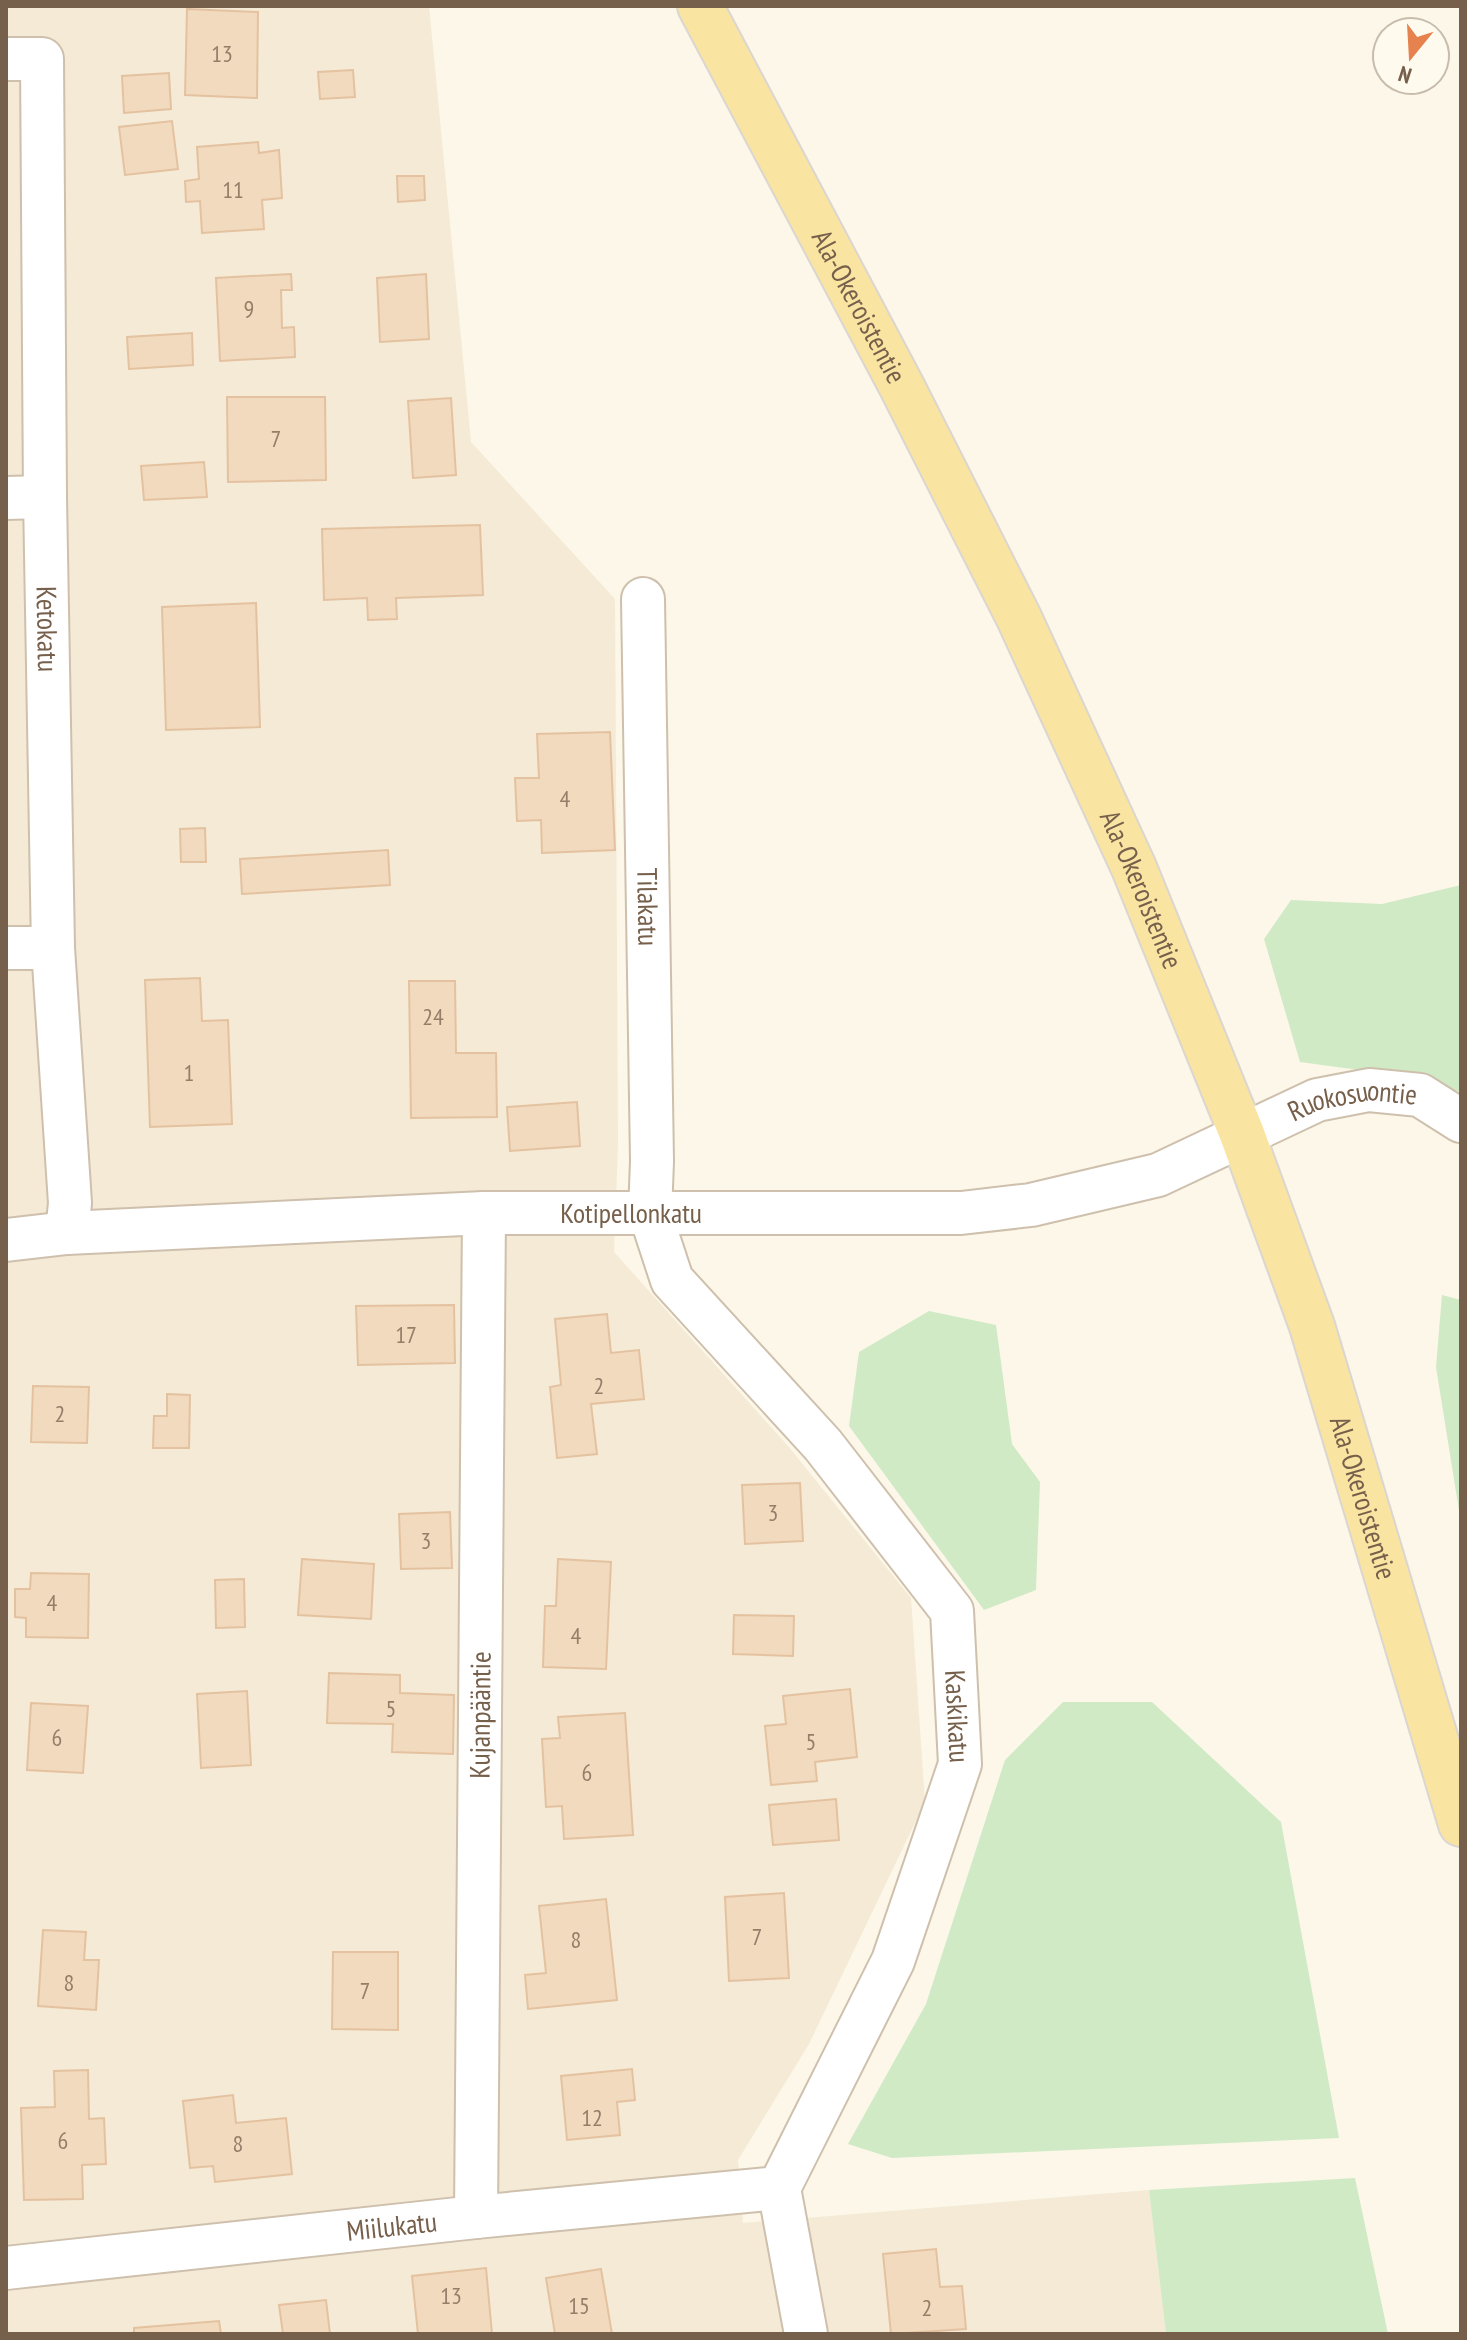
<svg xmlns="http://www.w3.org/2000/svg" width="1467" height="2340" viewBox="0 0 1467 2340" font-family="'PT Sans Narrow',sans-serif">
	<style>
		.residential { fill: #f4ead6 }
		.green { fill: #d0eac6 }
		.building { fill: #f2dabf; stroke: #e4c2a0; stroke-width: 2 }
		.lines { fill: none; stroke-linecap: round; stroke-linejoin: round }
		.minor-casing { stroke: #cec0ad; stroke-width: 46 }
		.major-casing { stroke: #dbd6d0; stroke-width: 48 }
		.minor { stroke: #fff; stroke-width: 42 }
		.major { stroke: #fae4a1; stroke-width: 44 }
		.labels { text-anchor: middle; stroke-width: 6; stroke-linejoin: round; paint-order: stroke }
		.number-label { font-size: 24px; fill: #957e68 }
		.street-label { font-size: 28px; fill: #76604b; stroke: #fffaee }
	</style>
	<rect width="100%" height="100%" fill="#fcf7e8"/>
	<!-- residential -->
	<polygon class="residential" points="6,6 429,6 471,442 615,599 618,1143 614,1252 788,1446 911,1598 925,1802 809,2044 738,2160 743,2223 1149,2190 1166,2334 6,2334"/>
	<!-- green -->
	<g class="green">
		<polygon points="1461,885 1461,1092 1396,1075 1300,1062 1264,939 1291,900 1382,904"/>
		<polygon points="1442,1295 1461,1300 1461,1523 1436,1367"/>
		<polygon points="929,1311 996,1325 1012,1444 1040,1482 1036,1590 984,1610 849,1426 859,1352"/>
		<polygon points="1063,1702 1152,1702 1281,1822 1339,2138 892,2158 848,2144 926,2004 1005,1760"/>
		<polygon points="1355,2178 1388,2334 1166,2334 1149,2190"/>
	</g>
	<!-- building -->
	<g class="building">
		<polygon points="187,9 258,12 257,98 185,95"/>
		<polygon points="353,70 355,97 320,99 318,72"/>
		<polygon points="169,73 171,109 124,113 122,76"/>
		<polygon points="172,121 178,169 125,175 119,127"/>
		<polygon points="258,142 259,153 279,150 282,198 262,200 264,229 202,233 200,201 186,202 185,181 199,179 197,147"/>
		<polygon points="397,176 424,176 425,200 398,202"/>
		<polygon points="291,274 292,290 281,290 282,328 294,327 295,357 220,361 216,278"/>
		<polygon points="426,274 429,339 380,342 377,278"/>
		<polygon points="192,333 193,365 129,369 127,337"/>
		<polygon points="227,397 325,397 326,480 228,482"/>
		<polygon points="451,398 456,475 413,478 408,401"/>
		<polygon points="204,462 207,497 144,500 141,466"/>
		<polygon points="480,525 483,595 396,598 397,619 368,620 367,598 324,600 322,529"/>
		<polygon points="256,603 260,727 166,730 162,607"/>
		<polygon points="610,732 615,850 542,853 541,820 517,821 515,778 539,778 537,734"/>
		<polygon points="205,828 206,862 181,862 180,829"/>
		<polygon points="388,850 390,885 242,894 240,859"/>
		<polygon points="200,978 202,1021 228,1020 232,1124 150,1127 145,980"/>
		<polygon points="409,981 455,981 456,1053 496,1053 497,1117 411,1118"/>
		<polygon points="577,1102 580,1146 510,1151 507,1107"/>
		<polygon points="454,1305 455,1363 358,1365 356,1306"/>
		<polygon points="607,1314 611,1353 639,1350 644,1399 591,1404 597,1454 557,1458 550,1387 561,1385 555,1319"/>
		<polygon points="33,1386 89,1387 87,1443 31,1442"/>
		<polygon points="167,1394 190,1395 189,1448 153,1448 154,1416 167,1416"/>
		<polygon points="800,1483 803,1541 745,1544 742,1485"/>
		<polygon points="450,1512 452,1568 401,1569 399,1514"/>
		<polygon points="302,1559 374,1564 371,1619 298,1615"/>
		<polygon points="558,1559 611,1562 606,1669 543,1667 545,1606 556,1606"/>
		<polygon points="31,1573 89,1574 88,1638 26,1637 26,1618 15,1617 15,1589 30,1589"/>
		<polygon points="244,1579 245,1627 216,1628 215,1580"/>
		<polygon points="734,1615 794,1616 793,1656 733,1654"/>
		<polygon points="329,1673 400,1675 400,1693 454,1695 453,1754 392,1752 393,1724 327,1723"/>
		<polygon points="850,1689 857,1757 815,1762 817,1781 771,1785 765,1726 786,1724 783,1696"/>
		<polygon points="247,1691 251,1765 201,1768 197,1694"/>
		<polygon points="31,1703 88,1706 83,1773 27,1770"/>
		<polygon points="625,1713 633,1835 564,1839 562,1806 546,1807 542,1739 560,1738 558,1717"/>
		<polygon points="836,1799 839,1840 773,1845 769,1805"/>
		<polygon points="784,1893 789,1978 729,1981 725,1897"/>
		<polygon points="606,1899 617,2000 528,2009 525,1975 546,1973 539,1906"/>
		<polygon points="43,1930 86,1932 84,1960 99,1960 96,2010 38,2006"/>
		<polygon points="333,1952 398,1952 398,2030 332,2029"/>
		<polygon points="632,2069 635,2100 617,2102 620,2135 567,2140 561,2076"/>
		<polygon points="88,2070 89,2119 104,2118 106,2164 82,2165 83,2199 24,2200 21,2108 55,2107 54,2071"/>
		<polygon points="233,2095 236,2123 286,2118 292,2174 215,2182 213,2166 190,2168 183,2101"/>
		<polygon points="936,2249 940,2287 962,2286 966,2329 891,2334 883,2254"/>
		<polygon points="486,2268 492,2334 418,2334 412,2276"/>
		<polygon points="601,2269 612,2334 555,2334 546,2278"/>
		<polygon points="326,2300 330,2334 283,2334 279,2305"/>
		<polygon points="219,2321 221,2334 134,2334 134,2328"/>
	</g>
	<g class="lines">
		<!-- minor casing -->
		<g class="minor-casing">
			<g id="minor">
				<path id="s1" d="M6 59H42L45 497 53 948 70 1203 67 1233"/>
				<polyline points="6,498 45,497"/>
				<path id="s2" d="M643 599 652 1161 650 1213 672 1280 823 1445 952 1611 960 1764 893 1961 779 2188 806 2334"/>
				<polyline points="6,948 53,948"/>
				<path id="s3" d="M6 1240 67 1233 484 1213H961L1031 1205 1158 1175 1317 1100 1369 1090 1420 1095 1461 1121"/>
				<path id="s4" d="M476 2217 484 1213"/>
				<path id="s5" d="M6 2268 476 2217 779 2188"/>
			</g>
		</g>
		<!-- major casing -->
		<g class="major-casing">
			<g id="major">
				<path id="s6" d="M700 6 902 387 1019 618 1134 868 1242 1134 1312 1326 1461 1824"/>
			</g>
		</g>
		<!-- minor -->
		<use href="#minor" class="minor"/>
		<!-- major -->
		<use href="#major" class="major"/>
	</g>
	<g class="labels">
		<!-- number labels -->
		<g class="number-label">
			<text x="222" y="62">13</text>
			<text x="233" y="198">11</text>
			<text x="249" y="317">9</text>
			<text x="276" y="447">7</text>
			<text x="565" y="807">4</text>
			<text x="433" y="1025">24</text>
			<text x="189" y="1081">1</text>
			<text x="406" y="1343">17</text>
			<text x="599" y="1394">2</text>
			<text x="60" y="1422">2</text>
			<text x="773" y="1521">3</text>
			<text x="426" y="1549">3</text>
			<text x="52" y="1611">4</text>
			<text x="576" y="1644">4</text>
			<text x="391" y="1717">5</text>
			<text x="57" y="1746">6</text>
			<text x="811" y="1750">5</text>
			<text x="587" y="1781">6</text>
			<text x="757" y="1945">7</text>
			<text x="576" y="1948">8</text>
			<text x="69" y="1991">8</text>
			<text x="365" y="1999">7</text>
			<text x="592" y="2126">12</text>
			<text x="63" y="2149">6</text>
			<text x="238" y="2152">8</text>
			<text x="451" y="2304">13</text>
			<text x="579" y="2314">15</text>
			<text x="927" y="2316">2</text>
		</g>
		<!-- street labels -->
		<g class="street-label">
			<text dy="10" stroke="none"><textPath href="#s6" startOffset="340">Ala-Okeroistentie</textPath></text>
			<text dy="10" stroke="none"><textPath href="#s1" startOffset="606">Ketokatu</textPath></text>
			<text dy="10" stroke="none"><textPath href="#s6" startOffset="988">Ala-Okeroistentie</textPath></text>
			<text dy="10" stroke="none"><textPath href="#s2" startOffset="308">Tilakatu</textPath></text>
			<text dy="10" stroke="none"><textPath href="#s3" startOffset="1368">Ruokosuontie</textPath></text>
			<text dy="10" stroke="none"><textPath href="#s3" startOffset="626">Kotipellonkatu</textPath></text>
			<text dy="10" stroke="none"><textPath href="#s6" startOffset="1636">Ala-Okeroistentie</textPath></text>
			<text dy="10" stroke="none"><textPath href="#s4" startOffset="502">Kujanpääntie</textPath></text>
			<text dy="10" stroke="none"><textPath href="#s2" startOffset="1224">Kaskikatu</textPath></text>
			<text dy="10" stroke="none"><textPath href="#s5" startOffset="388">Miilukatu</textPath></text>
		</g>
	</g>
	<!-- border -->
	<rect width="1467" height="2340" fill="none" stroke="#76604b" stroke-width="16"/>
	<!-- north arrow -->
	<g transform="translate(1411 56) rotate(198)"><circle r="38" fill="#fffaee" stroke="#c8bcad" stroke-width="2"/>
	<path d="M0-6L14 30L0 20L-14 30Z" fill="#e5824e"/>
	<text y="-12" font-size="22" font-weight="bold" text-anchor="middle" fill="#76604b">N</text>
	</g>
</svg>
